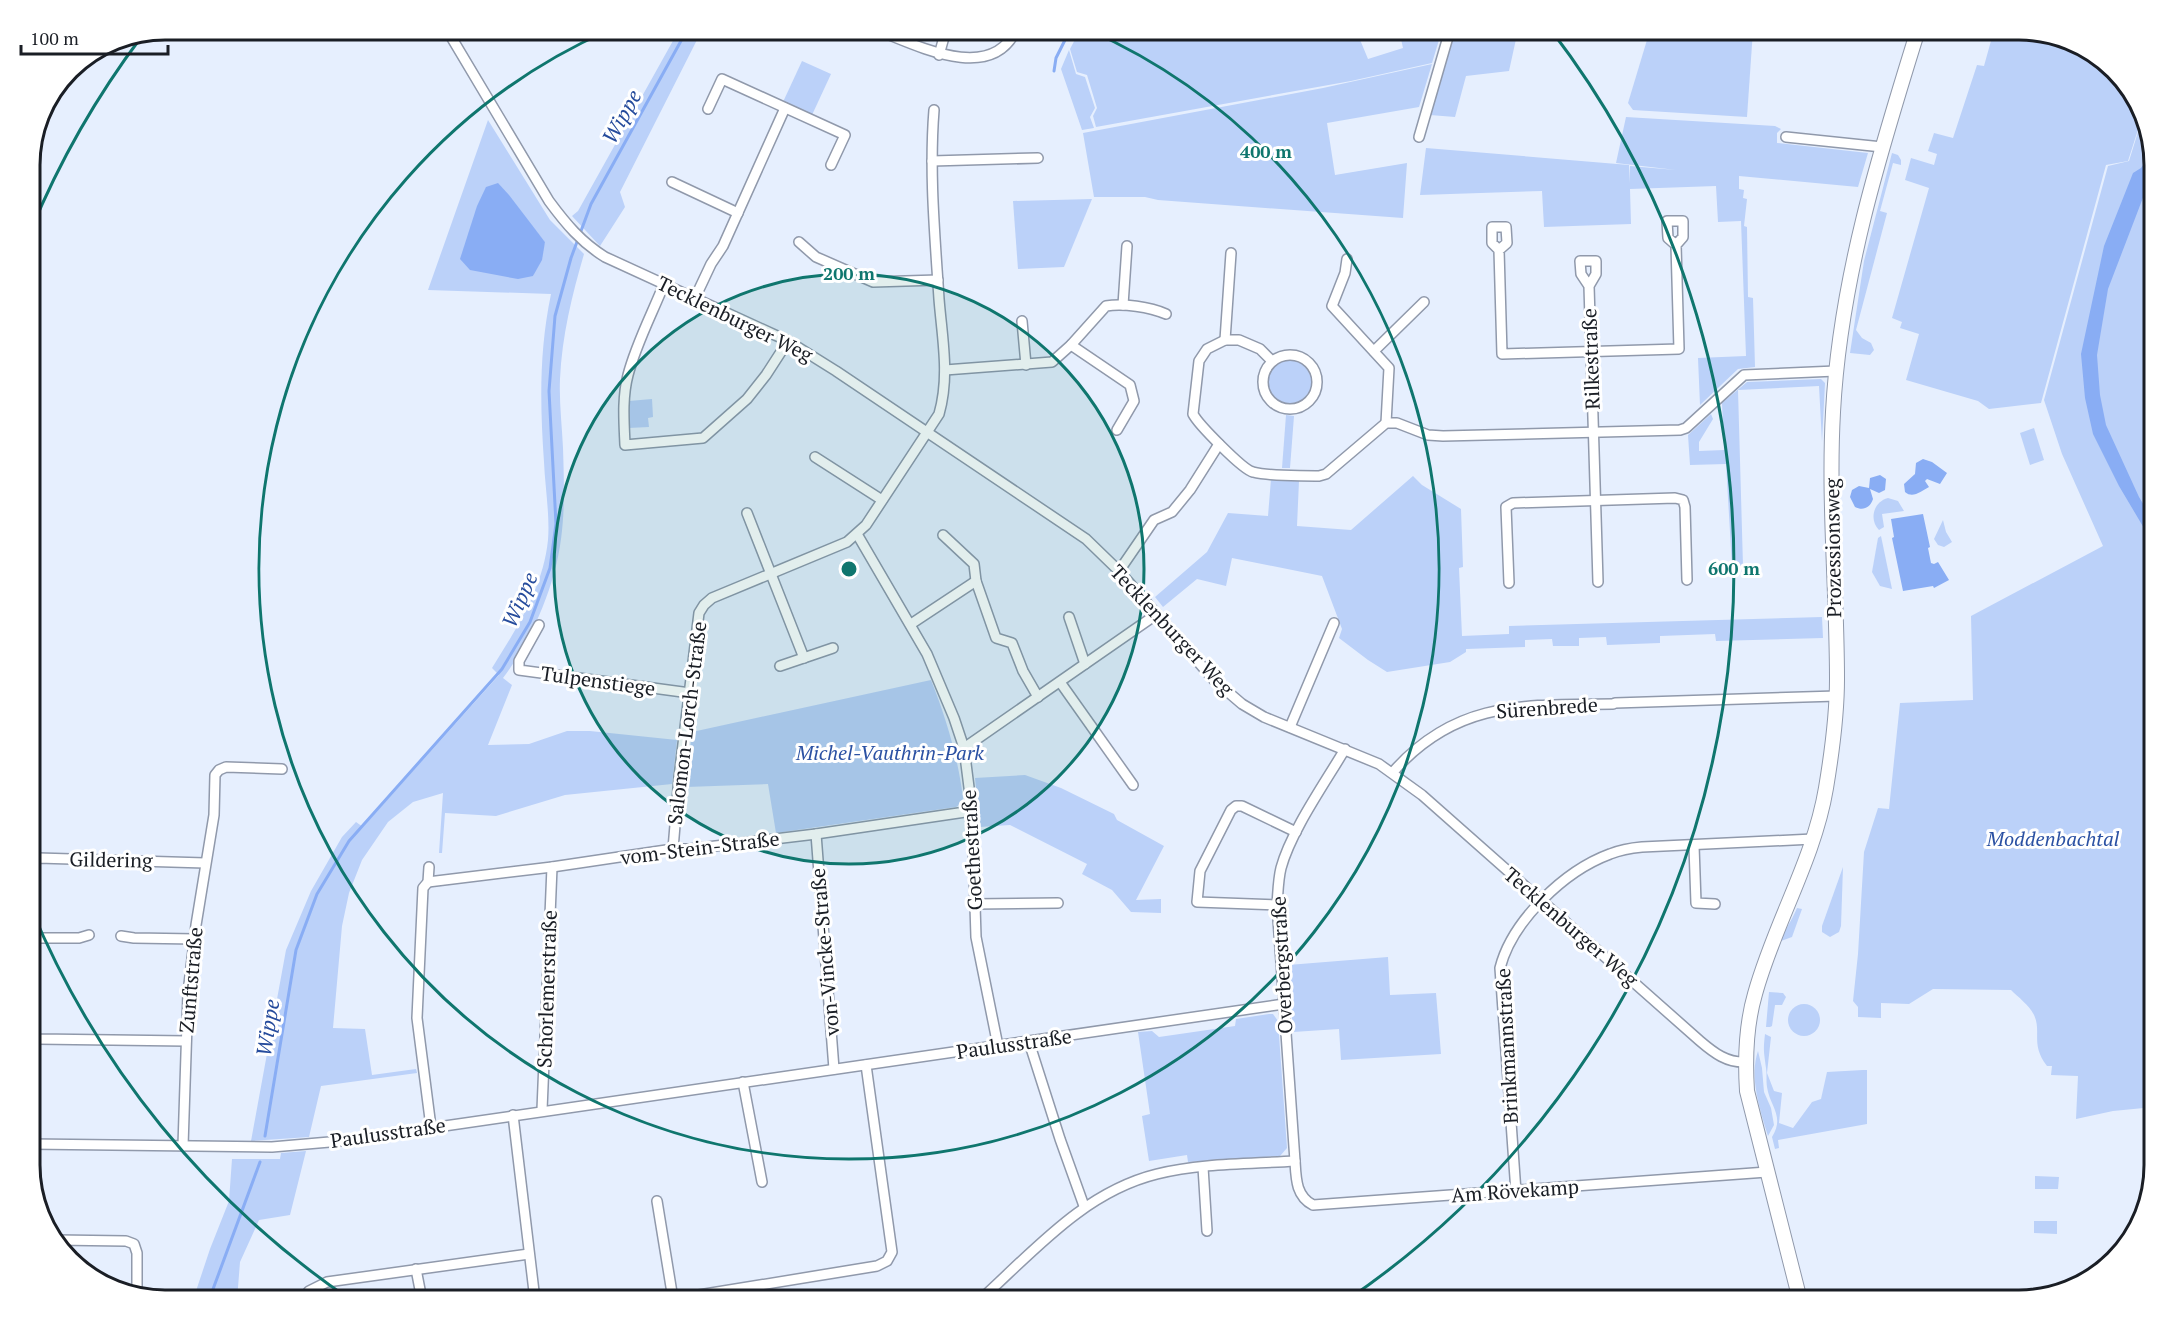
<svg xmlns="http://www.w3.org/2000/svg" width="2184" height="1330" viewBox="0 0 2184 1330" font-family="'PT Serif',serif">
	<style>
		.green { fill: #bbd1f9; fill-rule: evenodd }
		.water { fill: #89adf4 }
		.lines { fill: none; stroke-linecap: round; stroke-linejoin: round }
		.stream { stroke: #89adf4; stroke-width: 3 }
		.street-casing { stroke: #9099ab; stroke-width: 12 }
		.secondary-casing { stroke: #9099ab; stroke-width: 16 }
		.street { stroke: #fff; stroke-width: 9 }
		.secondary { stroke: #fff; stroke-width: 14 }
		.ring { fill: none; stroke: #0f766e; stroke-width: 3 }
		.labels { text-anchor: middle; stroke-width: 6; stroke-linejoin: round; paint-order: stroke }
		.street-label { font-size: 20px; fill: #1a1e25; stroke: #fff }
		.park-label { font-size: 20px; font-style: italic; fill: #2b51a3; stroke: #fff }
		.water-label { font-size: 21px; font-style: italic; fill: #254b9c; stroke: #fff }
		.rim { fill: none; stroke: #1a1e25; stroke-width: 3 }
		.centre { fill: #0f766e; stroke: #fff; stroke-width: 3 }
		.ring-label { font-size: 18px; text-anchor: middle; font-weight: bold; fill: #0f766e; stroke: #fff; stroke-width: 6; stroke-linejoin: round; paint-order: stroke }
	</style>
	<rect width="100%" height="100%" fill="#e6effe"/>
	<!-- green -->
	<g class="green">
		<polygon points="679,30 702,30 620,192 625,207 600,246 572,216 578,211"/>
		<polygon points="1080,30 1356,30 1368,59 1403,48 1399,30 1442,30 1432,63 1351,81 1096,127 1093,116 1097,108 1087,75 1077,72 1070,49"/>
		<polygon points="1456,30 1518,30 1509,71 1466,76 1455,117 1430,115"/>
		<polygon points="1650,30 1753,30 1747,117 1633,110 1628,103"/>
		<polygon points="1994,30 2019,30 2087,48 2136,97 2142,117 2128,161 2106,165 2041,403 1989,409 1978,401 1906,380 1919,334 1900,328 1902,322 1892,318 1929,188 1905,180 1911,158 1934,165 1937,154 1928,151 1934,133 1953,138 1977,65 1984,66"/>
		<polygon points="1069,50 1076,74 1085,77 1095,108 1090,117 1094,128 1082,130 1061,69"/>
		<polygon points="802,61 831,74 812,115 783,102"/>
		<polygon points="1432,64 1419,107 1327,123 1335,175 1407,163 1403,218 1158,200 1145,197 1094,197 1083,133 1323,88"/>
		<polygon points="1626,117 1775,126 1781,129 1777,133 1777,143 1868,153 1858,187 1739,176 1739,189 1744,190 1743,198 1747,199 1744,226 1747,227 1748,297 1753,298 1755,367 1738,369 1700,405 1698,358 1746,356 1741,221 1718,222 1716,186 1630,189 1631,224 1544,227 1542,191 1420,195 1426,148 1629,165 1630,183 1630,166 1676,170 1616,163"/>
		<path d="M2142 119 2154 157V275L2144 279 2146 309 2154 346V1107L2113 1111 2076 1119 2078 1076 2051 1075 2052 1066H2047C2030 1044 2042 1032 2034 1015 2029 1005 2018 997 2011 990L1933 989 1909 1004 1881 1003V1018L1858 1017V1007L1853 1001 1858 954 1864 852 1878 808 1889 809 1900 703 1973 700 1971 616 2103 546 2062 454 2044 400 2108 166 2129 161Z"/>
		<path d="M488 120 550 220 584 254C572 295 562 336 560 379 559 402 562 425 563 448 564 478 565 510 561 539 555 586 532 640 503 678L512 685 488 745 529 744 567 731H590L677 740 672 784 565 795 496 816 445 813 442 853H439L443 793 413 802 388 822 362 860 349 893 342 926 333 1028 365 1029 372 1075 416 1069 417 1073 321 1086 309 1137 251 1141 286 950 311 891 342 837 356 822 363 827 499 675 492 668C517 628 543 588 548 540 550 516 545 486 544 462 540 404 539 352 551 294L428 290ZM526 219 545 242 533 276Z"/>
		<polygon points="1892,153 1898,155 1901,160 1901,165 1893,163 1880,211 1887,213 1856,330 1862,338 1871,343 1874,350 1870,355 1850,353 1864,261"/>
		<polygon points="1092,199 1064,267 1018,269 1013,201"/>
		<circle cx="1290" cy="382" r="22"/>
		<polygon points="1821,379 1825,383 1822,442 1819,386 1738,390 1743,566 1732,566 1726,464 1690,465 1688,435 1711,414 1713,419 1699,442 1699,451 1724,450 1722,403 1747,382"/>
		<polygon points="652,399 653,417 648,418 649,427 628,428 629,401"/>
		<polygon points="1286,415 1294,416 1290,468 1282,468"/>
		<polygon points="2034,428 2044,460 2030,465 2020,433"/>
		<polygon points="1413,476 1422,485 1461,509 1463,567 1459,568 1462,636 1509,634 1509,626 1822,617 1823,638 1716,641 1715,634 1660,636 1660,643 1607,645 1606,637 1579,638 1579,646 1553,646 1552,639 1525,640 1525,647 1466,649 1466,652 1450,662 1387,672 1368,660 1339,638 1342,629 1322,576 1232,558 1226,586 1197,579 1163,607 1155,597 1207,552 1228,513 1268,516 1271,479 1299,481 1297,526 1351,530"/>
		<path d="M1888 498 1898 501 1904 511 1882 514 1884 527 1879 530C1869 520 1873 502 1888 498Z"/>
		<polygon points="1943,520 1946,532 1952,542 1944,547 1938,545 1934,539"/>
		<polygon points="1881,536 1892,589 1880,586 1872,572 1878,538"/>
		<path d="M931 680C946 718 958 757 963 798L961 804 956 807 776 833 768 784 686 787 692 732Z"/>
		<polygon points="1025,775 1061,788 1114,814 1117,820 1164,846 1136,900 1161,899 1161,913 1131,912 1112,890 1082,874 1087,864 1010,825 980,827 975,778"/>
		<polygon points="1843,867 1841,926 1839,932 1830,937 1822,932 1822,926"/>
		<path d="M1797 908 1802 909 1792 937 1781 941 1778 951 1776 950C1781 935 1791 923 1797 908Z"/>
		<polygon points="1388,957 1390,995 1436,993 1441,1054 1341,1060 1339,1029 1293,1032 1288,965"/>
		<polygon points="1769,992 1783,993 1786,997 1782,1005 1775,1005 1772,1026 1770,1027 1766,1027"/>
		<circle cx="1804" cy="1020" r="16"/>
		<polygon points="1269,1014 1273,1014 1278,1021 1287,1148 1280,1156 1188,1162 1187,1155 1149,1161 1142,1116 1150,1114 1138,1032 1152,1031 1159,1037 1235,1026 1236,1019"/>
		<path d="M1765 1034 1771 1037 1767 1073 1774 1091 1782 1093 1779 1123 1793 1128 1812 1102 1821 1099 1827 1072 1863 1070H1867V1124L1778 1140 1779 1148 1775 1149 1772 1137C1785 1116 1770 1107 1767 1087 1766 1080 1767 1074 1766 1068 1764 1052 1763 1051 1765 1034Z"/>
		<path d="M1758 1051 1762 1068 1764 1092 1771 1108 1774 1125 1768 1136C1760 1110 1749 1077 1758 1051Z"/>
		<polygon points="306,1151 290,1215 259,1220 240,1262 237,1300 193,1300 210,1249 229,1201 232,1159 280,1159 281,1153"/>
		<polygon points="2035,1176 2059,1177 2058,1189 2035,1189"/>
		<polygon points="2034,1221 2057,1221 2057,1234 2034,1233"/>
	</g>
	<!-- water -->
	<g class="water">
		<polygon points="2152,151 2154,169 2108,289 2097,355 2100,395 2106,425 2139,497 2154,522 2154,545 2119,486 2093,434 2085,398 2081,354 2104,246 2133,173 2141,168"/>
		<polygon points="498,183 509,195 545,242 542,260 533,276 518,279 470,270 460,259 477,206 486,187"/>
		<path d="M1923 459 1932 462 1947 473 1940 484 1927 479 1925 481 1929 487C1921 491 1913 499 1905 492L1904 484 1915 474 1916 463Z"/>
		<path d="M1880 475 1886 479 1885 490 1879 493 1870 489 1873 499C1870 508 1863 511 1855 507L1850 497 1852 490 1859 486 1869 488 1870 478Z"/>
		<polygon points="1923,514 1930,547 1928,548 1931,563 1934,564 1938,562 1949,580 1934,588 1933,586 1903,591 1892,538 1894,537 1891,519"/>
		<polygon points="2154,999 2154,1107 2153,1107 2152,1036 2146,1018"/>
	</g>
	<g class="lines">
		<!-- stream -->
		<g class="stream">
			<polyline points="1054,71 1056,58 1070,30"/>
			<polyline points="265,1136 296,950 317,894 349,841 502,669 530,622 550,568 556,524 549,391 555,316 571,258 591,204 687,30"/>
			<polyline points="209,1300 260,1162"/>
		</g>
		<!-- street casing -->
		<g class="street-casing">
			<g id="street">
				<path d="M447 30 549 201C566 224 581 242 605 257L788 341 836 371 1086 539 1119 571 1214 680 1242 704 1264 717 1379 764 1422 795 1700 1041C1714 1053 1727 1063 1746 1062"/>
				<path d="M877 30C916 45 991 84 1016 30"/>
				<polyline points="939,55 946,30"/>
				<polyline points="708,109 722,79 845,135 831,165"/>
				<polyline points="1419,137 1450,30"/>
				<polyline points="1786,137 1882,147"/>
				<polyline points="932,161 1038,158"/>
				<polyline points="672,182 738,213"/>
				<polyline points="799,242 816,257 873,282 938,280"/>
				<polyline points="1499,250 1507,243 1506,227 1492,227 1492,243 1499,250 1502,354 1679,349 1676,245 1668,238 1667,221 1683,221 1683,237 1676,245"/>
				<polyline points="1347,259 1345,273 1332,306 1389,368 1386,423"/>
				<path d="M664 284C652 314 636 344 628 375 622 398 624 422 625 445L703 438 747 399 766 375 788 341"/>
				<polyline points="1589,286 1596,274 1596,261 1580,261 1581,274 1589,286 1598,582"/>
				<polyline points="695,298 711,264 723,246 785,108"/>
				<polyline points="1123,305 1127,246"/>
				<polyline points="1022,321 1026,365"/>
				<polyline points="1225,340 1231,253"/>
				<polyline points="1071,345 1130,385 1134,401 1117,430"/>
				<polyline points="1374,351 1424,302"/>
				<circle cx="1290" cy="382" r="27"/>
				<path d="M1272 361 1260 349 1239 340H1225L1207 349 1199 361 1193 414C1198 424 1243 470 1253 472 1273 477 1299 475 1319 476L1326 474 1386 423H1397L1428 435 1443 436 1680 430 1686 428 1744 375 1836 371"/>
				<path d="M945 370 1052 362 1071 345 1106 306C1123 303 1150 307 1166 314"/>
				<polyline points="815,457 882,500"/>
				<polyline points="747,513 804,658"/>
				<polyline points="857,534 927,654 954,718 964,748 972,811 976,937 998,1046"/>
				<polyline points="943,535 974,564 976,581 996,638 1012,643 1023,671 1038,697"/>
				<polyline points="1119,571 1154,520 1172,512 1190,490 1219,444"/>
				<polyline points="1509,583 1506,507 1513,503 1675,498 1683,500 1685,507 1687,580"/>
				<polyline points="1069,617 1085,664"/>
				<polyline points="911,624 976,581"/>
				<polyline points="539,625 519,661 519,670 690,693"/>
				<polyline points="780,666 833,648"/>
				<polyline points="1060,682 1133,785"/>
				<polyline points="1615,703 1837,696"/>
				<polyline points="1290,727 1334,623"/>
				<polyline points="964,748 1157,614"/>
				<path d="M1345 749C1325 783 1291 831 1281 868 1278 880 1278 893 1277 905L1295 1161C1296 1179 1296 1196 1313 1205L1767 1172"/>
				<path d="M1393 772C1456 700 1525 705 1613 704"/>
				<polyline points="816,834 834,1069"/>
				<polyline points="1694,846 1696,903 1715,904"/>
				<path d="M673 849 679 777 699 613 704 605 712 598 847 542 866 525 939 414C950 376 942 337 939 299 935 236 929 173 934 110"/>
				<polyline points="429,867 428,882 423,888 417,1018 431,1127"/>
				<polyline points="30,874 30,863 38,858 205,863"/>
				<polyline points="428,882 552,867 673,849 690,849 816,834 972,811"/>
				<polyline points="974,904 1058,903"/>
				<polyline points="1277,905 1197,902 1200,871 1231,810 1236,806 1242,806 1296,832"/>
				<polyline points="121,936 134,938 195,939"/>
				<polyline points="30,938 79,938 89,935"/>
				<polyline points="30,1032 31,1035 38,1039 186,1041"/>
				<polyline points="1029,1042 1060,1139 1084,1206"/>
				<polyline points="743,1082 762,1182"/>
				<polyline points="542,1110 552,867"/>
				<polyline points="513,1115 535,1300"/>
				<polyline points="30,1144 272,1147 341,1141 1284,1004"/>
				<polyline points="183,1146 188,993 196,925 214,815 215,775 219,770 226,767 282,769"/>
				<polyline points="1203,1167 1207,1231"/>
				<path d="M1516 1192 1500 968C1512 921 1564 871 1610 854 1620 850 1631 848 1642 847L1813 839"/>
				<polyline points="657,1201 673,1299"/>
				<polyline points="56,1240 126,1241 134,1244 137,1253 137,1292"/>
				<polyline points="416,1269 422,1300"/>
				<polyline points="302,1300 309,1291 327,1282 529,1254"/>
				<polyline points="668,1300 877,1266 887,1261 892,1252 866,1065"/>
				<path d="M980 1300C1034 1251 1084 1192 1157 1174 1201 1163 1250 1164 1295 1161"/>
			</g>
		</g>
		<!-- secondary casing -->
		<g class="secondary-casing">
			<path id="secondary" d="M1800 1300 1747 1091C1745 1060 1746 1025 1755 994 1774 924 1814 860 1826 788 1832 752 1837 716 1837 679 1837 590 1828 502 1833 412 1840 280 1879 155 1918 30"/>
		</g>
		<!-- street -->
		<use href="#street" class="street"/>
		<!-- secondary -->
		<use href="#secondary" class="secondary"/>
	</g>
	<!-- distance rings -->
	<circle cx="849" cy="569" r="295" fill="#0f766e" fill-opacity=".12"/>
	<g class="ring">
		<circle cx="849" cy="569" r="295"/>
		<path d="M1089 30A590 590 0 1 1 609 30"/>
		<path d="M348 1298A885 885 0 0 1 31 908M31 230A885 885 0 0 1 142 36M1551 30A885 885 0 0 1 1350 1298"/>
	</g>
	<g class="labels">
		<!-- street labels -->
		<g class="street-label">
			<text transform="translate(735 319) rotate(26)" y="7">Tecklenburger Weg</text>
			<text transform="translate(1591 359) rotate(-92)" y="7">Rilkestraße</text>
			<text transform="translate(1833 548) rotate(-91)" y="7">Prozessionsweg</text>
			<text transform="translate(1172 630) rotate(47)" y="7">Tecklenburger Weg</text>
			<text transform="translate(598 681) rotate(8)" y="7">Tulpenstiege</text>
			<text transform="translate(1547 708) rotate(-4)" y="7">Sürenbrede</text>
			<text transform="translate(687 723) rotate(-83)" y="7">Salomon-Lorch-Straße</text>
			<text transform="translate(700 848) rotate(-7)" y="7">vom-Stein-Straße</text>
			<text transform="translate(972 850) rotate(-93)" y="7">Goethestraße</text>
			<text transform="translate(111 860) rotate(1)" y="7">Gildering</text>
			<text transform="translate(1571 927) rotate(41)" y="7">Tecklenburger Weg</text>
			<text transform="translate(825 952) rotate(-95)" y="7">von-Vincke-Straße</text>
			<text transform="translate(1282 965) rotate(-93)" y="7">Overbergstraße</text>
			<text transform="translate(191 980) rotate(-85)" y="7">Zunftstraße</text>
			<text transform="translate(547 989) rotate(-88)" y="7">Schorlemerstraße</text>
			<text transform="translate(1014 1044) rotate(-8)" y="7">Paulusstraße</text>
			<text transform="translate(1507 1046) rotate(-93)" y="7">Brinkmannstraße</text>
			<text transform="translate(388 1133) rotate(-8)" y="7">Paulusstraße</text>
			<text transform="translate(1515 1191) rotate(-4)" y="7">Am Rövekamp</text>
		</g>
		<!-- park labels -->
		<g class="park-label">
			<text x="890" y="760">Michel-Vauthrin-Park</text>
			<text x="2053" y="846">Moddenbachtal</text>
		</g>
		<!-- water labels -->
		<g class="water-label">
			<text transform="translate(622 117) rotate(-61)" y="7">Wippe</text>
			<text transform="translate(520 600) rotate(-66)" y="7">Wippe</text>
			<text transform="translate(268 1028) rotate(-81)" y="7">Wippe</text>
		</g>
	</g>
	<!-- crop -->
	<path d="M0 0H2184V1330H0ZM165 40H2019A125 125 0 0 1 2144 165V1165A125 125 0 0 1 2019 1290H165A125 125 0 0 1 40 1165V165A125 125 0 0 1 165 40Z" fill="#fff" fill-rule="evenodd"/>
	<path class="rim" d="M165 40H2019A125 125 0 0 1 2144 165V1165A125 125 0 0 1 2019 1290H165A125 125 0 0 1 40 1165V165A125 125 0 0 1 165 40Z"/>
	<circle cx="849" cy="569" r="9" class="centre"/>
	<g class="ring-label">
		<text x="1266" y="158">400 m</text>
		<text x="849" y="280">200 m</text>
		<text x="1734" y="575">600 m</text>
	</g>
	<!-- scale -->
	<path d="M21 45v9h147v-9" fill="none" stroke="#1a1e25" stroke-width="3"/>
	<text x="30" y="45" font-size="18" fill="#1a1e25" stroke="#ffffff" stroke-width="4.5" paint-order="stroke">100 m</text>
</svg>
